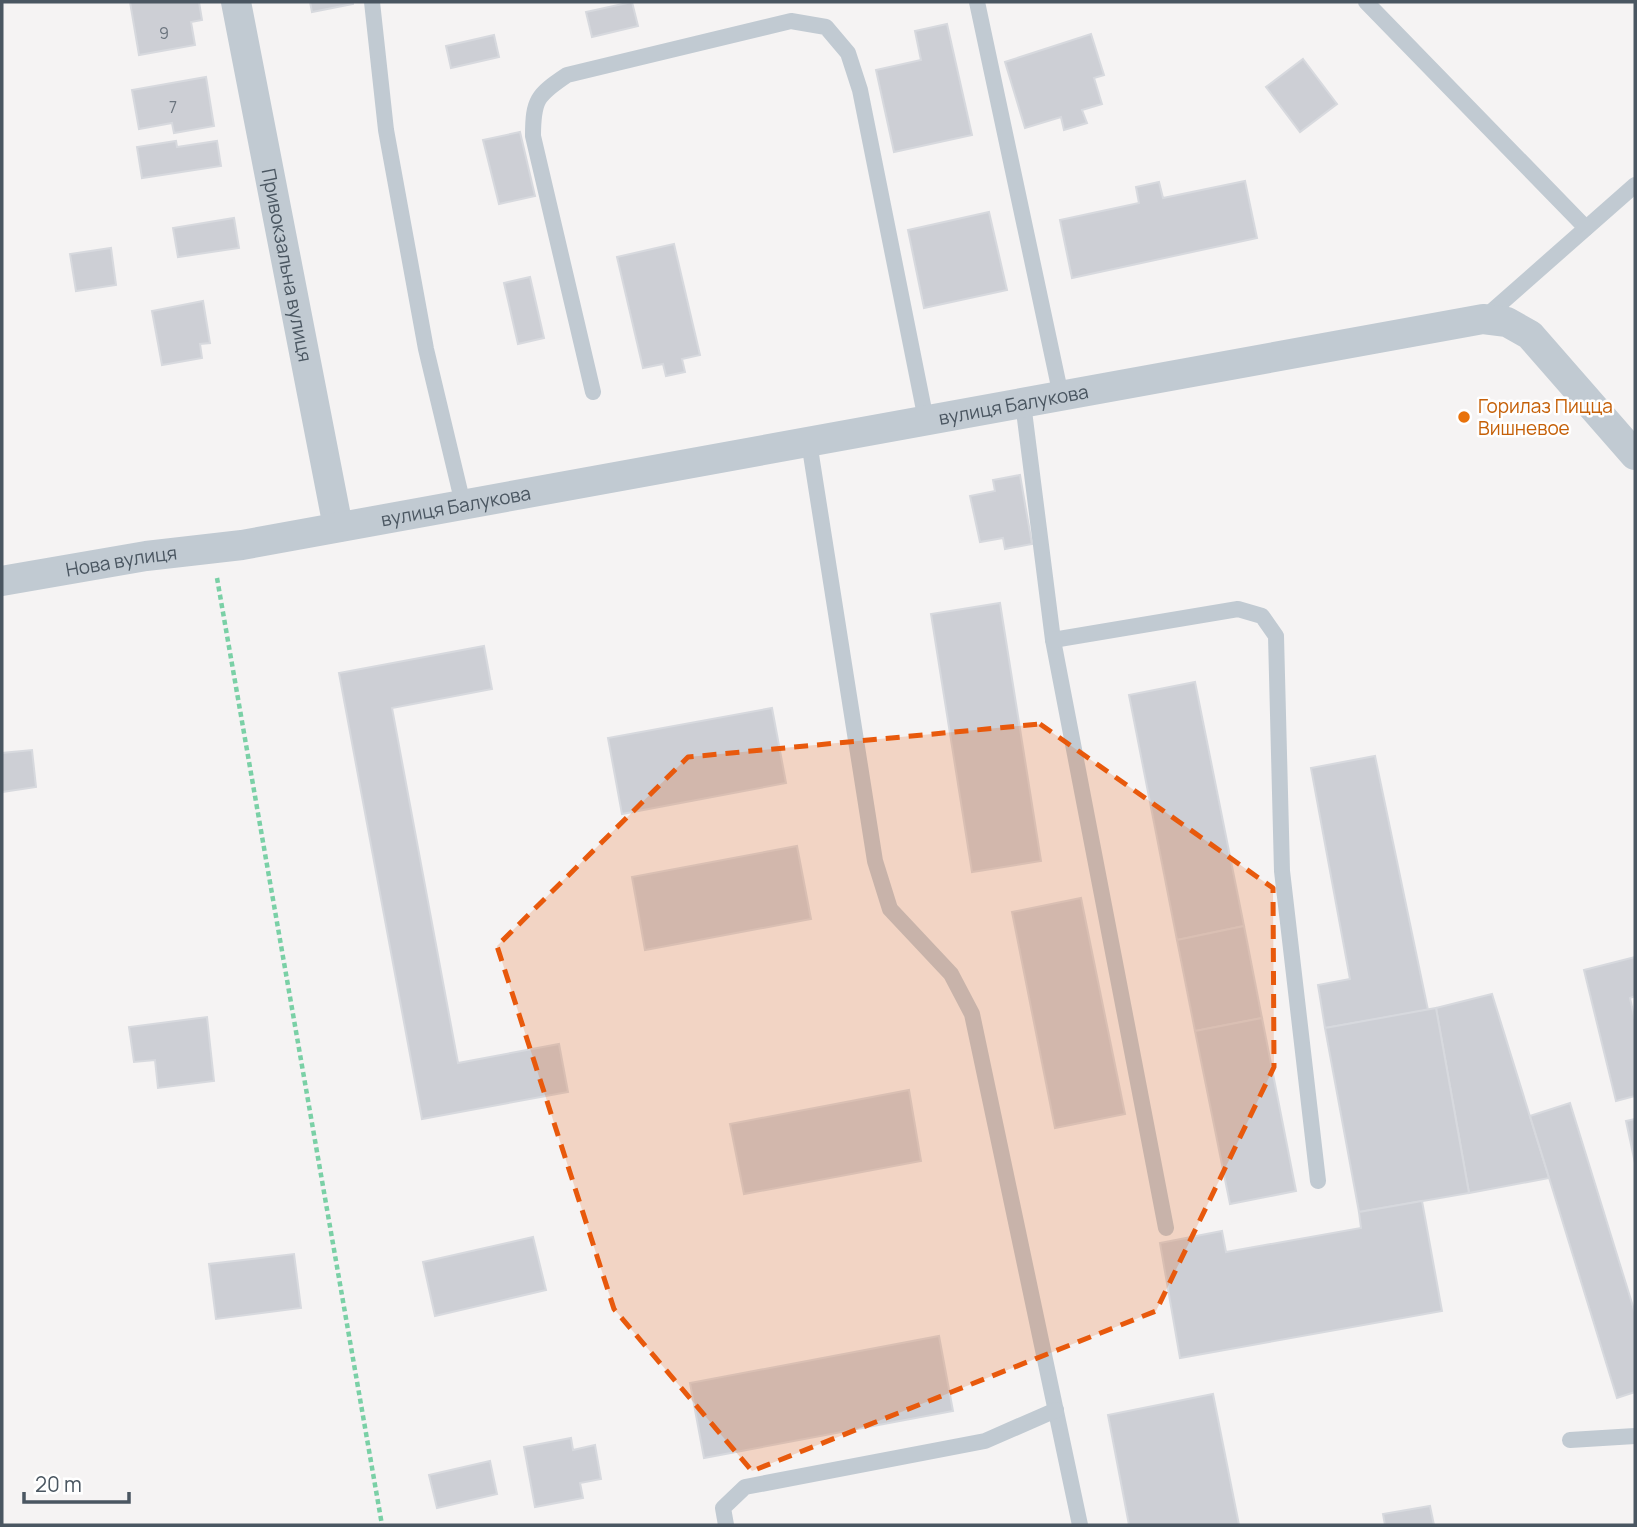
<svg xmlns="http://www.w3.org/2000/svg" width="1637" height="1527" viewBox="0 0 1637 1527" font-family="Manrope,sans-serif">
	<style>
		.building { fill: #cdcfd5; stroke: #d7d9de; stroke-width: 2 }
		.lines { fill: none; stroke-linecap: round; stroke-linejoin: round }
		.path { stroke: #7ad0a6; stroke-width: 4.5; stroke-dasharray: 5 3.5; stroke-linecap: butt }
		.service { stroke: #c1cad2; stroke-width: 16 }
		.minor { stroke: #c1cad2; stroke-width: 30 }
		.marked { fill: #e8590c; fill-opacity: 0.2; stroke: #e8590c; stroke-width: 5; stroke-dasharray: 14 9; stroke-linejoin: round }
		.food-dot { fill: #e8710a; stroke: #fff; stroke-width: 2.5 }
		.labels { text-anchor: middle; stroke-width: 5; stroke-linejoin: round; paint-order: stroke }
		.number-label { font-size: 16px; fill: #6b747e }
		.street-label { font-size: 19px; fill: #4a5661; stroke: #fff }
		.food-label { font-size: 19px; fill: #c56008; stroke: #fff; text-anchor: start }
	</style>
	<rect width="100%" height="100%" fill="#f5f3f3"/>
	<!-- building -->
	<g class="building">
		<polygon points="130,2 199,2 202,20 191,22 195,45 139,55"/>
		<polygon points="310,2 353,2 353,4 312,12"/>
		<polygon points="632,2 638,26 592,37 586,12"/>
		<polygon points="947,24 972,135 894,152 876,70 921,60 915,31"/>
		<polygon points="1091,34 1104,75 1094,78 1102,104 1082,110 1087,123 1064,130 1061,117 1025,128 1005,62"/>
		<polygon points="494,35 499,57 451,68 446,46"/>
		<polygon points="1303,59 1337,104 1300,132 1266,87"/>
		<polygon points="206,77 214,126 174,133 172,123 139,129 132,90"/>
		<polygon points="520,132 535,196 499,204 483,140"/>
		<polygon points="176,141 177,147 217,141 221,166 142,178 137,147"/>
		<polygon points="1245,181 1257,238 1072,278 1060,220 1139,203 1136,187 1159,182 1163,198"/>
		<polygon points="989,212 1007,290 924,308 908,230"/>
		<polygon points="234,218 239,248 178,257 173,228"/>
		<polygon points="674,244 700,355 682,359 685,372 666,376 663,364 643,368 617,257"/>
		<polygon points="111,248 116,285 76,291 70,254"/>
		<polygon points="530,277 544,338 518,344 504,283"/>
		<polygon points="203,301 210,343 200,344 202,358 162,365 152,311"/>
		<polygon points="1020,475 1032,544 1005,549 1003,538 980,542 970,496 995,491 993,480"/>
		<polygon points="1000,603 1041,861 972,872 931,614"/>
		<polygon points="484,646 492,689 392,708 458,1063 559,1044 568,1092 422,1119 339,673"/>
		<polygon points="1195,682 1244,926 1177,940 1129,695"/>
		<polygon points="772,708 786,783 622,814 608,738"/>
		<polygon points="32,750 36,787 2,792 2,753"/>
		<polygon points="1375,756 1428,1010 1325,1028 1318,985 1350,979 1311,768"/>
		<polygon points="797,846 811,919 645,950 632,877"/>
		<polygon points="1081,898 1125,1114 1055,1128 1012,912"/>
		<polygon points="1244,926 1262,1018 1195,1031 1177,940"/>
		<polygon points="1635,957 1635,996 1630,998 1635,1020 1635,1096 1616,1101 1584,970"/>
		<polygon points="1492,994 1549,1178 1469,1193 1436,1008"/>
		<polygon points="1436,1008 1469,1193 1359,1212 1325,1028"/>
		<polygon points="207,1017 214,1081 158,1088 155,1060 134,1062 129,1027"/>
		<polygon points="1262,1018 1296,1191 1230,1204 1195,1031"/>
		<polygon points="909,1090 921,1161 744,1194 730,1124"/>
		<polygon points="1570,1103 1635,1313 1635,1392 1617,1398 1530,1116"/>
		<polygon points="1635,1119 1635,1163 1626,1121"/>
		<polygon points="1422,1201 1442,1311 1180,1358 1160,1243 1222,1231 1226,1252 1361,1228 1359,1212"/>
		<polygon points="533,1237 546,1290 435,1316 423,1262"/>
		<polygon points="294,1254 301,1308 216,1319 209,1264"/>
		<polygon points="939,1336 953,1411 704,1458 690,1383"/>
		<polygon points="1213,1394 1239,1525 1129,1525 1108,1415"/>
		<polygon points="571,1438 573,1450 595,1445 601,1479 580,1483 583,1498 535,1507 524,1447"/>
		<polygon points="490,1461 497,1494 437,1508 429,1475"/>
		<polygon points="1430,1506 1434,1525 1385,1525 1383,1514"/>
	</g>
	<g class="lines">
		<!-- path -->
		<polyline class="path" points="217,578 382,1525"/>
		<!-- service -->
		<g class="service">
			<polyline points="372,2 386,130 426,349 463,504"/>
			<polyline points="977,2 1061,396"/>
			<polyline points="1366,2 1586,228"/>
			<polyline points="1483,319 1635,185"/>
			<path d="M593 392 533 136C533 100 537 95 567 75L791 21 826 27 848 53 860 90 926 420"/>
			<polyline points="1023,403 1053,640 1166,1228"/>
			<polyline points="809,442 875,861 890,909 951,974 972,1014 1080,1525"/>
			<polyline points="1053,640 1238,609 1262,616 1276,636 1282,871 1318,1181"/>
			<polyline points="1570,1440 1635,1436"/>
			<polyline points="726,1525 723,1508 745,1487 985,1441 1056,1410"/>
		</g>
		<!-- minor -->
		<g class="minor">
			<path id="s1" d="M236 2 338 527"/>
			<path id="s2" d="M2 581 146 556 242 545 1483 319 1507 322 1530 335 1635 455"/>
		</g>
	</g>
	<!-- marked area -->
	<path class="marked" d="M1040 724 1273 888 1274 1067 1156 1311 752 1471 614 1309 497 946 688 757Z"/>
	<!-- markers -->
	<circle class="food-dot" cx="1464" cy="417" r="7"/>
	<g class="labels">
		<!-- number labels -->
		<g class="number-label">
			<text x="164" y="39">9</text>
			<text x="173" y="113">7</text>
		</g>
		<!-- street labels -->
		<g class="street-label">
			<text dy="7" stroke="none"><textPath href="#s1" startOffset="268">Привокзальна вулиця</textPath></text>
			<text dy="7" stroke="none"><textPath href="#s2" startOffset="1027">вулиця Балукова</textPath></text>
			<text dy="7" stroke="none"><textPath href="#s2" startOffset="460">вулиця Балукова</textPath></text>
			<text dy="7" stroke="none"><textPath href="#s2" startOffset="121">Нова вулиця</textPath></text>
		</g>
		<!-- food labels -->
		<g class="food-label">
			<text x="1478" y="413">Горилаз Пицца<tspan x="1478" dy="22">Вишневое</tspan></text>
		</g>
	</g>
	<!-- border -->
	<rect width="1637" height="1527" fill="none" stroke="#4a5661" stroke-width="7"/>
	<!-- scale -->
	<path d="M24 1492v10h105v-10" fill="none" stroke="#4a5661" stroke-width="3.5"/>
	<text x="35" y="1492" font-size="21" fill="#4a5661" stroke="#ffffff" stroke-width="5" paint-order="stroke">20 m</text>
</svg>
